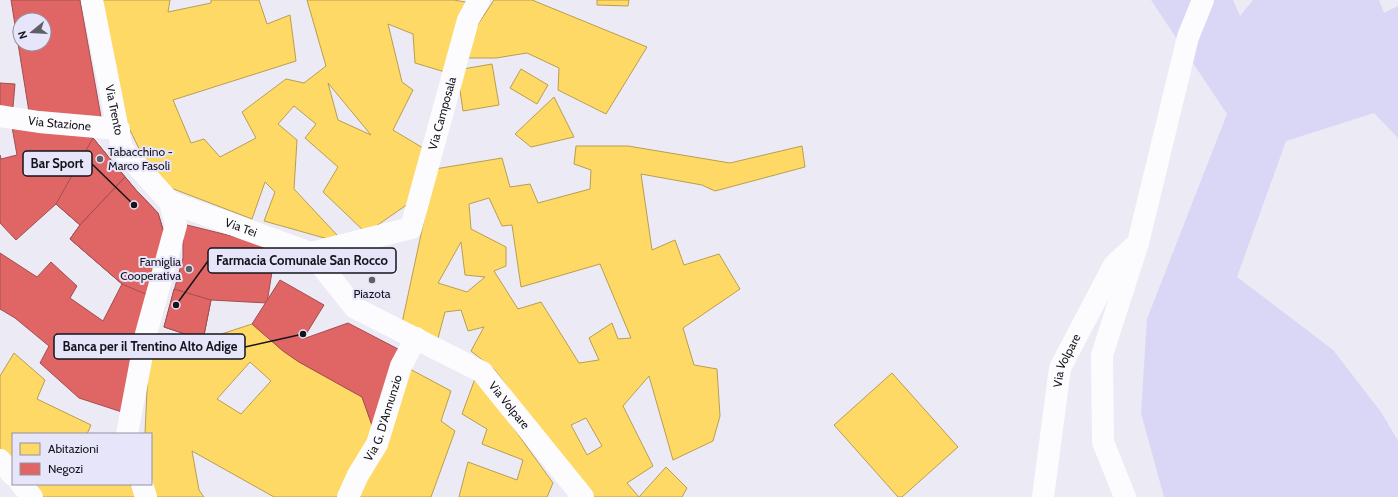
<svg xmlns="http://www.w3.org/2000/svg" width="1398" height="497" viewBox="0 0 1398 497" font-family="Cabin,sans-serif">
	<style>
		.green { fill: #dad6f6 }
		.homes { fill: #ffd966; stroke: #b99e50; fill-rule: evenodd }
		.shops { fill: #e06666; stroke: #a34d50; fill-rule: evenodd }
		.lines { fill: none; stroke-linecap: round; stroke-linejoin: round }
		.minor { stroke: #fcfcfe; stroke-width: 22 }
		.tertiary { stroke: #fcfcfe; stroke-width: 22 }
		.poi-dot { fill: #605f67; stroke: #e7e5fa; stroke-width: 1.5 }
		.labels { text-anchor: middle; stroke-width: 4; stroke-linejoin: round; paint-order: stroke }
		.street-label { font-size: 12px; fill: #15141b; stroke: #e7e5fa }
		.poi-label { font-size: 12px; fill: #15141b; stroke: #e7e5fa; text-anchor: start }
		.leader { fill: none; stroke: #15141b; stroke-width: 1.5 }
		.callout-dot { fill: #15141b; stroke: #e7e5fa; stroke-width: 1.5 }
		.callout { fill: #e7e5fa; stroke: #15141b; stroke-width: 1.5 }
		.callout-label { font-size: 13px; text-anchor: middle; font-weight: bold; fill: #15141b }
	</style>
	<rect width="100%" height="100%" fill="#ebeaf5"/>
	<!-- green -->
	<polygon class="green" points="1151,0 1233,0 1240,16 1253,0 1379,0 1384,13 1398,6 1398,138 1374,113 1286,141 1237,277 1333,350 1381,412 1398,441 1398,497 1164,497 1141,413 1147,319 1227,114"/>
	<!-- homes -->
	<g class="homes">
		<path d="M102 0H170L168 12 211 3V0H259L267 24 290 15 296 61 173 100 191 143 204 139 220 157 256 138 242 112 286 79 304 83 326 66 307 0H454L470 3 445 72 415 63 413 34 388 24 402 82 413 90 393 130 423 148 408 204 366 233 323 192 338 167 305 138 316 124 294 106 278 124 297 140 294 189 337 235 335 241 264 221 275 192 265 182 252 219 171 188 145 161 128 126ZM328 83 371 135 338 120Z"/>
		<polygon points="494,0 532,0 647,47 606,114 558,90 559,68 527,53 496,58 464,58 475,29"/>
		<polygon points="597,0 629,0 628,6 597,5"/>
		<polygon points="492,64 499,105 463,111 457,70"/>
		<polygon points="521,69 548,85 537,104 510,88"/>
		<polygon points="554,97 574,137 531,147 515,134"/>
		<path d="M576 146H628L730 163 802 146 805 167 715 191 702 185 641 174 652 250 675 240 684 265 719 254 740 289 683 328 694 365 717 369 720 416 713 441 673 460 649 376 623 406 653 466 627 483 639 497 666 467 687 488 682 497H589L495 370 471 351 484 327 468 331 461 310 445 312 437 342 402 323 435 169 502 158 510 187 530 184 538 203 590 189 591 170 574 164ZM489 198 502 226 512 225 521 287 600 264 631 338 618 339 612 323 589 338 599 360 579 363 541 302 518 309 494 271 506 266V247L471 229 469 204ZM461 242 465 275 485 277 467 292 438 283ZM586 418 602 446 587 455 571 425Z"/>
		<path d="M252 324 283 351 299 362 362 397 374 431 337 497H274L192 451 199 490 204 497H154L151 484V434H145L149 347 187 359 203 340ZM250 362 271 381 241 414 217 399Z"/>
		<polygon points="14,353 45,380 37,399 91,425 87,434 13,434 13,472 0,454 0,376"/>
		<polygon points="408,368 451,391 441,421 455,431 431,497 357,497"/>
		<polygon points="892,373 958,447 902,497 898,497 834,425"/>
		<polygon points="476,376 553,483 547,497 459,497 468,462 517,480 523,460 482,444 487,429 462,414"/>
		<polygon points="25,484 129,484 135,489 135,497 39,497"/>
	</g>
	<!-- shops -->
	<g class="shops">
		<path d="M11 0H80L101 117 30 118ZM20 20H44V44H20Z"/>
		<polygon points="0,83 15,84 13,107 0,107"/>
		<polygon points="12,127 68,130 93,138 136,190 158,213 165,236 122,412 79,398 40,363 49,346 15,318 0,309 0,253 37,277 51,262 77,286 70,298 103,321 122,284 70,239 80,225 56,204 16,240 0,223 0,155 1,159 17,155"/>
		<polygon points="93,138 125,177 80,225 56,204"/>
		<polygon points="125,177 136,190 158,213 165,236 150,296 122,284 70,239 80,225"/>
		<polygon points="183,224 276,247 267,303 211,300 203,340 164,327 183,258"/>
		<polygon points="280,280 324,305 303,339 348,323 398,349 374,431 362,397 299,362 283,351 252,324"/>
		<polygon points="174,289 211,300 203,340 164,327"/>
	</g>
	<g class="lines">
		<!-- minor -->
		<g class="minor">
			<path id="s1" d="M92 0 122 149 170 202 311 253 355 308 482 372 583 497"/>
			<path id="s2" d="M0 116 39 122 119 129"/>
			<path id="s3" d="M311 253 411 228 468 20 479 0"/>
			<polyline points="127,434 146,334 176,225 170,202"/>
			<polyline points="0,460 13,475"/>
			<polyline points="21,484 32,497"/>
			<polyline points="142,484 146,497"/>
			<path id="s4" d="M348 497 358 475 377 444 401 366 416 338"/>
			<path id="s5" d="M1043 497 1060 368 1114 265 1138 243"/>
		</g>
		<!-- tertiary -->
		<polyline class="tertiary" points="1125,497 1103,442 1102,355 1138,243 1188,37 1203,0"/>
	</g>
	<!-- markers -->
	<g class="poi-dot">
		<circle cx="100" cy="159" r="4"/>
		<circle cx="189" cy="269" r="4"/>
		<circle cx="372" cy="280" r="4"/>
	</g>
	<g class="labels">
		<!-- street labels -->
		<g class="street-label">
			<text dy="4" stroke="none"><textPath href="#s1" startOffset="112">Via Trento</textPath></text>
			<text dy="4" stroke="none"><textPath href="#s3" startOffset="222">Via Camposala</textPath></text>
			<text dy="4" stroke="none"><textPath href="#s2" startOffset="60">Via Stazione</textPath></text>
			<text dy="4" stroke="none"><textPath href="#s1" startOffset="299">Via Tei</textPath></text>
			<text dy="4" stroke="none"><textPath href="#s5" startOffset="139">Via Volpare</textPath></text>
			<text dy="4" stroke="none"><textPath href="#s1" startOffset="629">Via Volpare</textPath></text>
			<text dy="4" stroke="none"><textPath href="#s4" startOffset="87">Via G. D'Annunzio</textPath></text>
		</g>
		<!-- poi labels -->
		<g class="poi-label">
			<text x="108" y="156">Tabacchino -<tspan x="108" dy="14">Marco Fasoli</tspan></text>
			<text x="181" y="266" text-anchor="end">Famiglia<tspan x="181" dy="14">Cooperativa</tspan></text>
			<text x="372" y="298" text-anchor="middle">Piazota</text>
		</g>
	</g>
	<!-- callouts -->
	<path class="leader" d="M134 205L92 164M176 305L208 261M303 334L245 347"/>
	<g class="callout-dot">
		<circle cx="134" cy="205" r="4"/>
		<circle cx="176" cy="305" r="4"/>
		<circle cx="303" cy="334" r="4"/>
	</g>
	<g class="callout">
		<rect x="23" y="151" width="69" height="25" rx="4"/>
		<rect x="208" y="248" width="188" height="25" rx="4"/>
		<rect x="54" y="334" width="191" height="25" rx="4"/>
	</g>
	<g class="callout-label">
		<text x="57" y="168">Bar Sport</text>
		<text x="302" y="265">Farmacia Comunale San Rocco</text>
		<text x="150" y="351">Banca per il Trentino Alto Adige</text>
	</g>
	<!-- legend -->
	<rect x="12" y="433" width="140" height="52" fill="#e7e5fa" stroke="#9391a1"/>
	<rect x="20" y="443" width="20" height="12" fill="#ffd966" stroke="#9391a1"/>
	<text x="48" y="453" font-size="12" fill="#15141b">Abitazioni</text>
	<rect x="20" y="463" width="20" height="12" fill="#e06666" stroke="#9391a1"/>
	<text x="48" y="473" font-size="12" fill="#15141b">Negozi</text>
	<!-- north arrow -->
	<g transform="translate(32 32) rotate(252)"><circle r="19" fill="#e7e5fa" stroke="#9391a1"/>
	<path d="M0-3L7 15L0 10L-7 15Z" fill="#605f67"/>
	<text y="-6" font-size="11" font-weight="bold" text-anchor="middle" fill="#15141b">N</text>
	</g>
</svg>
